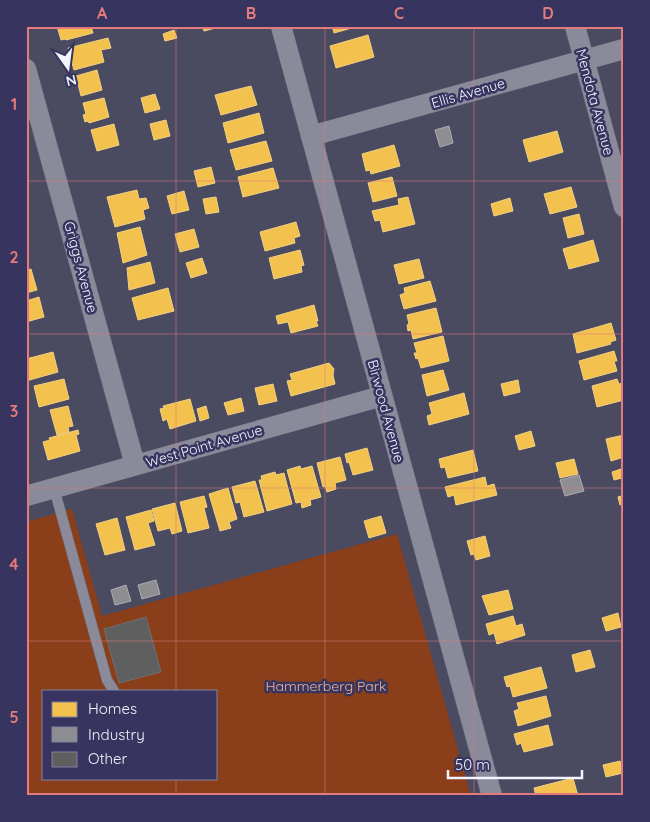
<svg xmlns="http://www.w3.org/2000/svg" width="650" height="822" viewBox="0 0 650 822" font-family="Quicksand,sans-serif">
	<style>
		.green { fill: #8a3f1a; fill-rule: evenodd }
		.homes { fill: #f2c14e; stroke: #f2d083 }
		.industry { fill: #8d8d92; stroke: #acacb2 }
		.building { fill: #605f5f; stroke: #707070 }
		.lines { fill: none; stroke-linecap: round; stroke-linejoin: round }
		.lane-casing { stroke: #696979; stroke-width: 11 }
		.street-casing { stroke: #696979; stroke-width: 21 }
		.lane { stroke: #8a8a9b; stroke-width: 10 }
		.street { stroke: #8a8a9b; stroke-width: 20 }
		.grid { fill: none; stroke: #e27a7e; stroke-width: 1; stroke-opacity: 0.55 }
		.labels { text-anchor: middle; stroke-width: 5; stroke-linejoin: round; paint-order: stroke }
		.street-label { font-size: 14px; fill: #f3f4fe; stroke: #37355f }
		.park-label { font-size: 14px; fill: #f0b59c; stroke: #37355f }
		.neatline { fill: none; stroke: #e27a7e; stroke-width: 2 }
		.grid-label { font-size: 16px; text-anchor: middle; font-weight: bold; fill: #e27a7e }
	</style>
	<rect width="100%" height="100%" fill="#4a4a60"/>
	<!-- green -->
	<path class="green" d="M72 509 102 616 397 534 471 796H26V522ZM44 691H216V778H44Z"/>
	<!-- homes -->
	<g class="homes">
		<polygon points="57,26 91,26 93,33 66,40 65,39 61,40"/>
		<polygon points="202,26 223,26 204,31"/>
		<polygon points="332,26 359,26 334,33"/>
		<polygon points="174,30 177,38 165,41 163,34"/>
		<polygon points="368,35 374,57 336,68 330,46"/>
		<polygon points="108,38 111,48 101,50 104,62 74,70 68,48"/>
		<polygon points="97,70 102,90 81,96 76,76"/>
		<polygon points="251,86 257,105 221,115 215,95"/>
		<polygon points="155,94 160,109 145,113 141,98"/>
		<polygon points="104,98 109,117 89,123 88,121 85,122 83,115 86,114 83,103"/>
		<polygon points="259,113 264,133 228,143 223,123"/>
		<polygon points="166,120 170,136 154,140 150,124"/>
		<polygon points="114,124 119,145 97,151 91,130"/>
		<polygon points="557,131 563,152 529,162 523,140"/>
		<polygon points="266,141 272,161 236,170 230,150"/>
		<polygon points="394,145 400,166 371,174 370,170 366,171 362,154"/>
		<polygon points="211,167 215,183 198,187 194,171"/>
		<polygon points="273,168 279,188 243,197 238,177"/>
		<polygon points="392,177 397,196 373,202 368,183"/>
		<polygon points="571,187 577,207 550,214 544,194"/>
		<polygon points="137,190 139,199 146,198 149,208 143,210 145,219 115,227 107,197"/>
		<polygon points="184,191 189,210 172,214 167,196"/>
		<polygon points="216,197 219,212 206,214 203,199"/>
		<polygon points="408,197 415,224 383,232 380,220 375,221 372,211 399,205 398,199"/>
		<polygon points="510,198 513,211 494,216 491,204"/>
		<polygon points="579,214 584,234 568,238 563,218"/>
		<polygon points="296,222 300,236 294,238 295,243 265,251 260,232"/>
		<polygon points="140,227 147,255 123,263 117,233"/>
		<polygon points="194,229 199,247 180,252 175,234"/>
		<polygon points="593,240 599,261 569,269 563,249"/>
		<polygon points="300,250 304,265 301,266 302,272 274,279 269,258"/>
		<polygon points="202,258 207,273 191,278 186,263"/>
		<polygon points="419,259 424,278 399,284 394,265"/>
		<polygon points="150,262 155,283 129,290 127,268"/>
		<polygon points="31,269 37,290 26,293 26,271"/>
		<polygon points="430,281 436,301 404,309 400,295 405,293 404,288"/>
		<polygon points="168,288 174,311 138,320 132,298"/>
		<polygon points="39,297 44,317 26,322 26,301"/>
		<polygon points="314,305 318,321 316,321 318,326 291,333 288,322 278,324 276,316"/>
		<polygon points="436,308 442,332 413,339 411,330 408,331 407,325 409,324 407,315"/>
		<polygon points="611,323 616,340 610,342 611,344 577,353 573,334"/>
		<polygon points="443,336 449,361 421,368 418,358 416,359 414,353 417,353 414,343"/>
		<polygon points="614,351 617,361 614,361 617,371 584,380 579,361"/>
		<polygon points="53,352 58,372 26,381 26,368 28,367 26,359"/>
		<polygon points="329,363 334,369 333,375 335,384 291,396 287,381 292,380 290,374"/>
		<polygon points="443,370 449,390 427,396 422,375"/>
		<polygon points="64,379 69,399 39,407 34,386"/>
		<polygon points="617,379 619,384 623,383 624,400 597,407 592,386"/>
		<polygon points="518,380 520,392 504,396 501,384"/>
		<polygon points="273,384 277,401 259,405 255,388"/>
		<polygon points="464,393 469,414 429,425 427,416 432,414 429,403"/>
		<polygon points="241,398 244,411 228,415 224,403"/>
		<polygon points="190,399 196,421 170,429 167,419 163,421 160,409 164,408 163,406"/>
		<polygon points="68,406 73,426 68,427 69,432 57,435 50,410"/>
		<polygon points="206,406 209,418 200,421 197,409"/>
		<polygon points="78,430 79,434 76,435 80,451 48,460 43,442 50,440 49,438"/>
		<polygon points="531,431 535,446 519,450 515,436"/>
		<polygon points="624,435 624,457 611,461 606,439"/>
		<polygon points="367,448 373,470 353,475 349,462 347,463 345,454"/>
		<polygon points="473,450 478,471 448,478 445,467 441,468 439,459"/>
		<polygon points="340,457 346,480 335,483 336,489 327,492 325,486 323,487 317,463"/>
		<polygon points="574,459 578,474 560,478 556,463"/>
		<polygon points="300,466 301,469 312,466 321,497 310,500 311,505 302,508 301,502 296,503 287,470"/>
		<polygon points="624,468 624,483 622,478 614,480 612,472"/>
		<polygon points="275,472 276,475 284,473 292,504 267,511 259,480 262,480 261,476"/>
		<polygon points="485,477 487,486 494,484 497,495 456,505 454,495 448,497 445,487"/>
		<polygon points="255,481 264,512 244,517 240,502 236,503 232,487"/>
		<polygon points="228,488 237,519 229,522 231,528 220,531 209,494"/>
		<polygon points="624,495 624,509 623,504 620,505 618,497"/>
		<polygon points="204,496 207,507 204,508 209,528 188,533 180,502"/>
		<polygon points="175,503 182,531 172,534 170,528 158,531 152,509"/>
		<polygon points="151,510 154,521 148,523 155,545 135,550 126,517"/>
		<polygon points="381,516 386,533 369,538 364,521"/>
		<polygon points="117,518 125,550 105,555 96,524"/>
		<polygon points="485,536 490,556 476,560 474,554 471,555 467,541"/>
		<polygon points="508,590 513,609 489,615 482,596"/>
		<polygon points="618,613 621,627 606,631 602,618"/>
		<polygon points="513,616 516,626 522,624 525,635 497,644 494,633 489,635 486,624"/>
		<polygon points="590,650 595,667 576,672 572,655"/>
		<polygon points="541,667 547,688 513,697 510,686 507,687 504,677"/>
		<polygon points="546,696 551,716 518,726 514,711 519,709 517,703"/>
		<polygon points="548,725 553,745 524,752 521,743 517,745 514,734"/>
		<polygon points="620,761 623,773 606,777 603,765"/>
		<polygon points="573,778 578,796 536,796 534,788"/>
	</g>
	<!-- industry -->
	<g class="industry">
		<polygon points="449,126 453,143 440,147 435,130"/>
		<polygon points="579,475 584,491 565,496 560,480"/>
		<polygon points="156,580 160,594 142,599 138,585"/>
		<polygon points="126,585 131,601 115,605 111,590"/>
	</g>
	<!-- building -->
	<polygon class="building" points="146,617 161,672 119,683 104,629"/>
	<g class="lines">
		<!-- lane casing -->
		<g class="lane-casing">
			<polyline id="lane" points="54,488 107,680 114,691"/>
		</g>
		<!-- street casing -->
		<g class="street-casing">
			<g id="street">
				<polyline points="281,26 492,796"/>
				<polyline points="575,26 624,207"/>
				<polyline points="26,69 135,465"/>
				<polyline points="311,136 624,49"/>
				<polyline points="26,496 382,396"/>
			</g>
		</g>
		<!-- lane -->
		<use href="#lane" class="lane"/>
		<!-- street -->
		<use href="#street" class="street"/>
	</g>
	<!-- grid -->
	<path class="grid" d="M176 26V691M325 26V796M474 26V796M26 181H624M26 334H624M26 488H624M26 641H624M176 778V796"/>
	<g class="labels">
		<!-- street labels -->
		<g class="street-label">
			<text transform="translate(468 93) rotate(-16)" y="5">Ellis Avenue</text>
			<text transform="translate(595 102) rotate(75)" y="5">Mendota Avenue</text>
			<text transform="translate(81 267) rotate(75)" y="5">Griggs Avenue</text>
			<text transform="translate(386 411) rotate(75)" y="5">Birwood Avenue</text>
			<text transform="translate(204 446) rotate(-16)" y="5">West Point Avenue</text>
		</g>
		<!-- park labels -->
		<g class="park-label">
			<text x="326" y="691">Hammerberg Park</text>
		</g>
	</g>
	<!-- border -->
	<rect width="650" height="822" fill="none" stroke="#37355f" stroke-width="55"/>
	<!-- legend -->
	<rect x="42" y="690" width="175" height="90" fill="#37355f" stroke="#82819f"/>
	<rect x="52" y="702" width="25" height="15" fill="#f2c14e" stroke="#82819f"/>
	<text x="88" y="714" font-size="15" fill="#f3f4fe">Homes</text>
	<rect x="52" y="727" width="25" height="15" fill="#8d8d92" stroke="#82819f"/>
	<text x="88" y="740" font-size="15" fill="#f3f4fe">Industry</text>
	<rect x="52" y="752" width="25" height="15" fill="#605f5f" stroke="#82819f"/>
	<text x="88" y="764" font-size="15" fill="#f3f4fe">Other</text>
	<!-- north arrow -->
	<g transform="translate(68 68) rotate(166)" stroke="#37355f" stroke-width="4" paint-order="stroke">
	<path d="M0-4L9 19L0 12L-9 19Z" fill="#f3f4fe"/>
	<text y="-8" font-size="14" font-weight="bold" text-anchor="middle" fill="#f3f4fe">N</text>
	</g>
	<!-- scale -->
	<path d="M448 770v8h134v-8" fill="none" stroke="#f3f4fe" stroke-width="2.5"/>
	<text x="455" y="770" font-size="15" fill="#f3f4fe" stroke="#37355f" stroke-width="4" paint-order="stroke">50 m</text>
	<rect x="28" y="28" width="594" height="766" class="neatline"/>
	<g class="grid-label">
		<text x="102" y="19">A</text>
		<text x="251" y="19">B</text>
		<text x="399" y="19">C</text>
		<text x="548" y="19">D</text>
		<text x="14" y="110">1</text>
		<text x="14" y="263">2</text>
		<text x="14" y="417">3</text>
		<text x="14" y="570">4</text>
		<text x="14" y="723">5</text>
	</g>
</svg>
